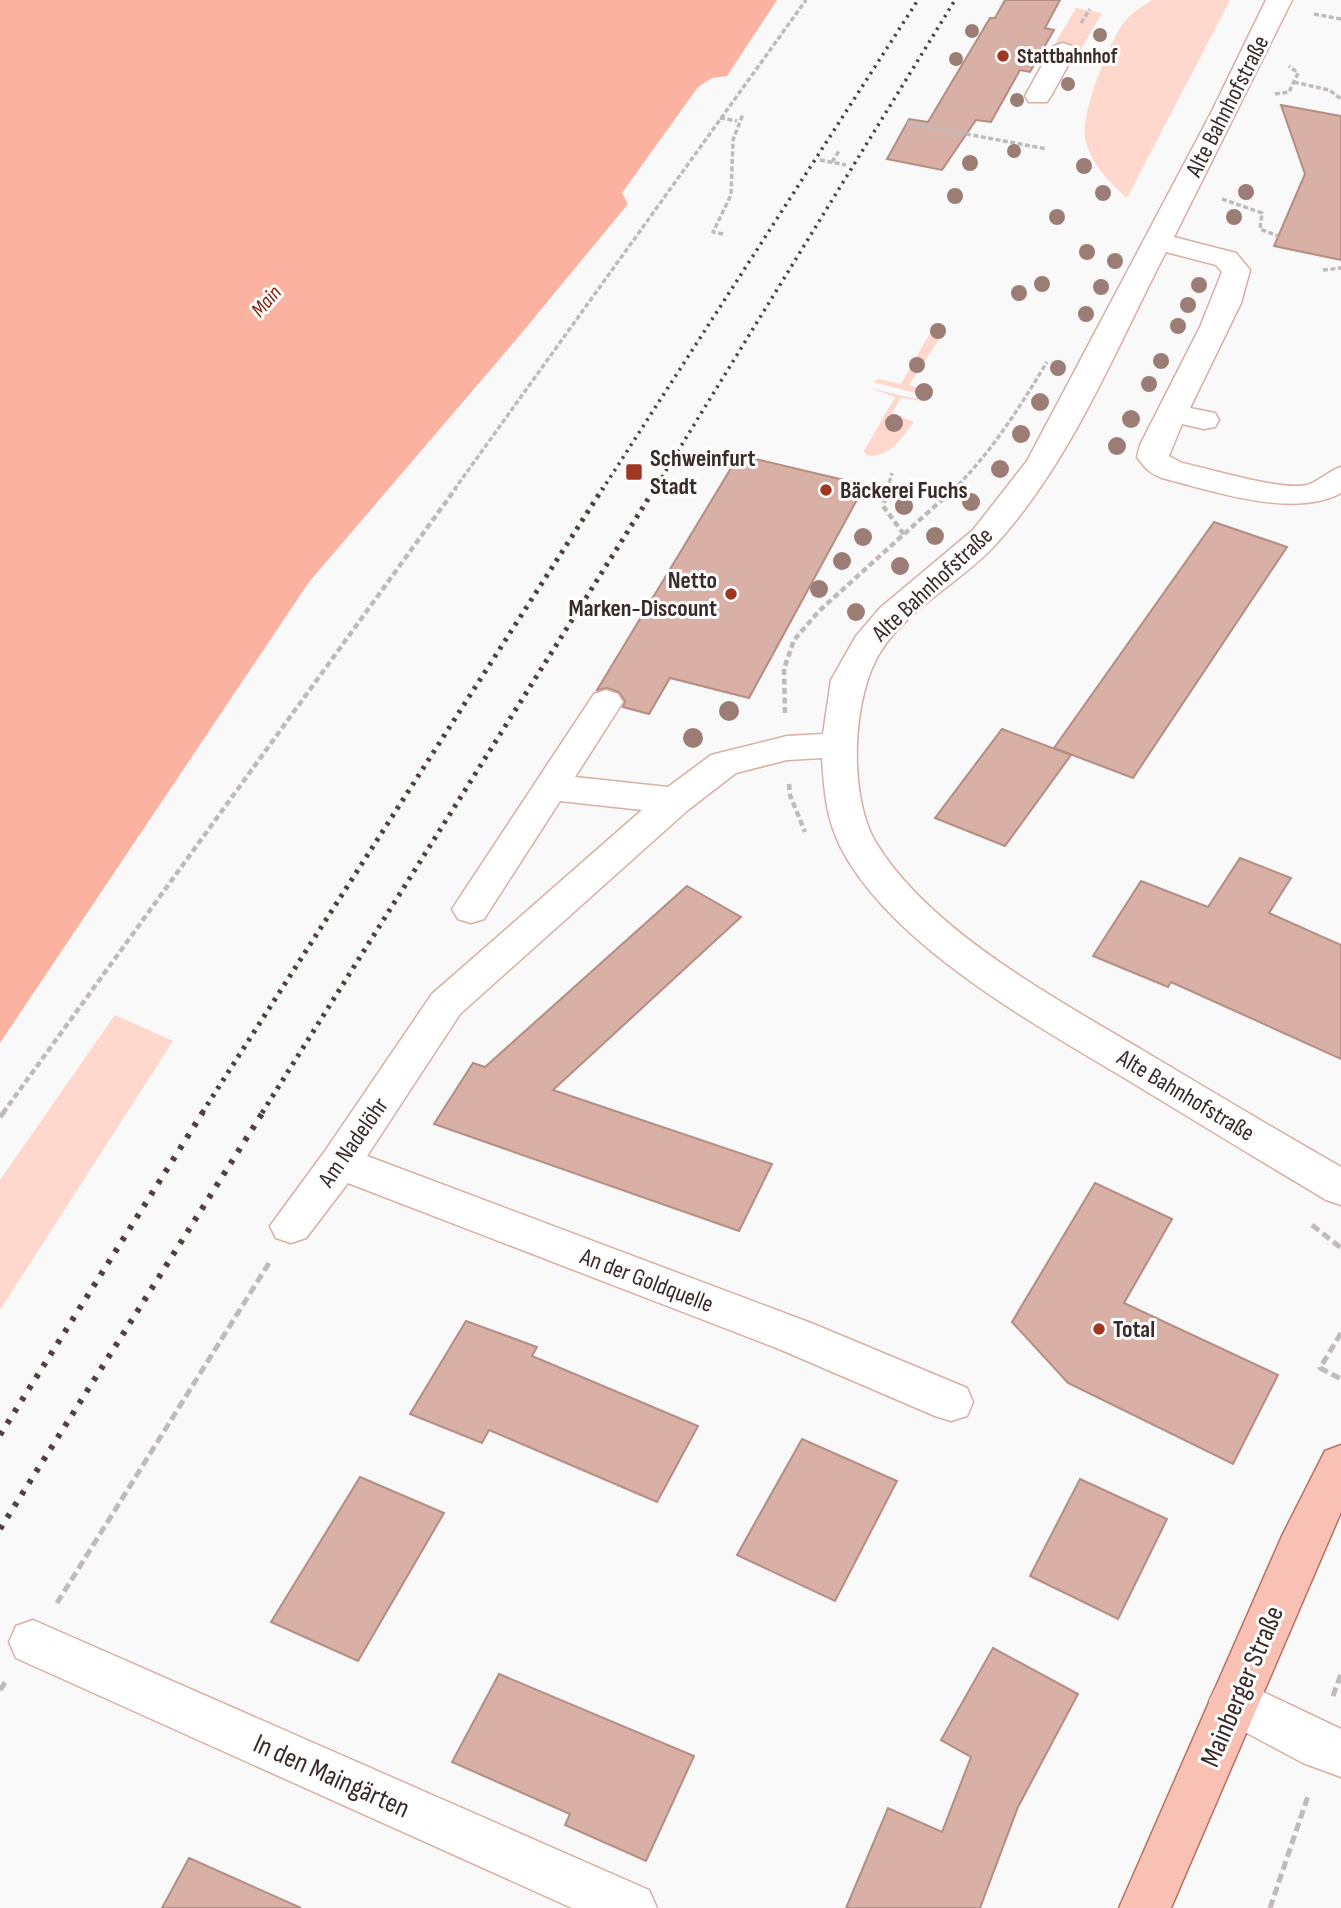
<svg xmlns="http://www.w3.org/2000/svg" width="1341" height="1908" viewBox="0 0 1341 1908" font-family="'Sofia Sans Condensed',sans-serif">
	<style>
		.green { fill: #fed7cd }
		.water { fill: #fcb2a0 }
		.building { fill: #d8b0a6; stroke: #b48d84; stroke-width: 2 }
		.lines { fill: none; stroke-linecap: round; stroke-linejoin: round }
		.minor-casing { stroke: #d7afa5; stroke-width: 3 }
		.major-casing { stroke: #b47162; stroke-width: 3 }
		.path-far2 { stroke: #c0bbba; stroke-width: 3.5; stroke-dasharray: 5 2.5; stroke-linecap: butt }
		.path-far1 { stroke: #c0bbba; stroke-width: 4.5; stroke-dasharray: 6 3.5; stroke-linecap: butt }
		.path { stroke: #c0bbba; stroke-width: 5; stroke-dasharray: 9 4.5; stroke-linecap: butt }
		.minor { fill: #fff; fill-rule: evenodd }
		.major { fill: #f9c1b3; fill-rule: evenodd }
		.rail-far2 { stroke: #50413f; stroke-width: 3.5; stroke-dasharray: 2.5 5; stroke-linecap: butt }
		.rail-far1 { stroke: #50413f; stroke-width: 5; stroke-dasharray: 3.5 6; stroke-linecap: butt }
		.rail { stroke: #50413f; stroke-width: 6; stroke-dasharray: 4.5 9; stroke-linecap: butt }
		.tree { fill: #9b7d76 }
		.poi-dot { fill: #a03720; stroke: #fff; stroke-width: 2.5 }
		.labels { text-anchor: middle; stroke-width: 6; stroke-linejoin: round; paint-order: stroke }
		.far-poi-label { font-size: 21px; font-weight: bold; fill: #3b2b28; stroke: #fff; text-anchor: start }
		.far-water-label { font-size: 21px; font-style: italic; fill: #841b01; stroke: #fff }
		.street-label { font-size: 24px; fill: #3b2b28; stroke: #fff }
		.poi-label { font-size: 24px; font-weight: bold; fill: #3b2b28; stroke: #fff; text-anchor: start }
		.near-street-label { font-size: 28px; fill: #3b2b28; stroke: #fff }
	</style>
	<rect width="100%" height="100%" fill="#f9f9f9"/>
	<!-- green -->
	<g class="green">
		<path d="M1152 0H1230L1127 198C1109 182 1089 162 1085 137 1081 114 1111 36 1126 20 1133 12 1143 6 1152 0Z"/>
		<polygon points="1076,8 1102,13 1079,52 1053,47"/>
		<polygon points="940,324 944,324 946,329 909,385 930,391 932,397 873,382 879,379 901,384 934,326"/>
		<path d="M870 388 929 402 901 398 892 413 914 422C902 438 888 460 866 455L864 451 895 397Z"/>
		<polygon points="115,1015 173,1041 0,1310 0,1180"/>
	</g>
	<!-- water -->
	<polygon class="water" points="0,0 777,0 727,76 712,78 698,87 622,193 628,204 515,341 309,582 0,1043"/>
	<!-- building -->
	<g class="building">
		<polygon points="1005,0 1060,0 1045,28 1054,30 1030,72 1020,70 991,122 976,120 942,170 887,159 909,119 928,122 990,18 995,18"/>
		<polygon points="1281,105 1341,116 1341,260 1274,246 1305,174"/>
		<polygon points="739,455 865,485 749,698 670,678 649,714 623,707 625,701 619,692 607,688 597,690"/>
		<polygon points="1214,522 1287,547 1133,778 1054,748"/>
		<polygon points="1002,729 1071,755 1005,846 935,818"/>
		<polygon points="1240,858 1291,878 1269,913 1341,945 1341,1059 1171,982 1168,987 1093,956 1141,881 1208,907"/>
		<polygon points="687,886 741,917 553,1090 772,1164 739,1231 434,1124 473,1063 485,1067"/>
		<polygon points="1095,1183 1172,1219 1124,1303 1278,1375 1233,1464 1068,1383 1012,1322"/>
		<polygon points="466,1321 537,1347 532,1356 698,1426 657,1502 489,1430 482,1443 410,1414"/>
		<polygon points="802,1439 897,1481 835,1601 737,1555"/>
		<polygon points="360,1477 444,1513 358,1661 271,1622"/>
		<polygon points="1080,1479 1167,1519 1118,1619 1030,1576"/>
		<polygon points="993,1648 1078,1694 1018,1807 980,1908 846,1908 888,1808 942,1832 971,1757 941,1740"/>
		<polygon points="499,1674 694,1756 646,1861 565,1825 570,1814 452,1762"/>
		<polygon points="189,1858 301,1908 162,1908"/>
	</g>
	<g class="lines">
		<!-- minor casing -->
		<g class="minor-casing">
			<g id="minor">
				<path d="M1266 0H1292L1174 237 1236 253 1250 270 1241 303 1190 408 1215 413 1219 420 1215 427 1204 429 1182 424 1169 456 1182 463C1211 469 1281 491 1307 485 1320 481 1328 471 1341 467V493C1294 519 1212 491 1162 478 1149 473 1145 468 1137 457L1140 445 1200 327 1222 272 1216 265 1166 252C1115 350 1072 460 997 543 962 582 910 606 881 651 852 696 848 794 875 841 928 930 1056 999 1144 1051 1209 1090 1275 1129 1341 1167V1205L1326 1200C1259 1160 1192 1119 1126 1079 1034 1024 889 944 840 846 826 817 824 790 822 758L787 760 736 773 688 810 460 1014 367 1156 811 1323 967 1388 973 1402 967 1416 951 1421 935 1416 779 1349 348 1183 306 1238 291 1243 276 1238 270 1226 325 1151 432 994 642 810 560 801 484 919 471 923 458 919 452 909 594 694 606 690 618 694 623 702 575 777 668 787 711 755 787 736 823 734 831 680 856 636 880 608 973 530 1027 461 1211 113Z"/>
				<polygon points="1063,43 1072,46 1076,51 1051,96 1047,102 1029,102 1025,96 1050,51 1054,46"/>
				<polygon points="33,1620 649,1890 657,1908 572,1908 16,1658 9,1642 16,1626"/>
				<polygon points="1234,1678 1341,1729 1341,1777 1303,1763 1217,1717 1209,1701 1217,1685"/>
			</g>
		</g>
		<!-- major casing -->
		<g class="major-casing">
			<polygon id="major" points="1341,1445 1341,1512 1171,1908 1119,1908 1282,1536 1325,1451"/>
		</g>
		<!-- path-far2 -->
		<g class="path-far2">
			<polyline points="1314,14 1341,19"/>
			<polyline points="1081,23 1090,9"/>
			<polyline points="1098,57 1112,60"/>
			<polyline points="1294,82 1329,90 1341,99"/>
			<polyline points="1275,94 1289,92 1298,73 1289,66"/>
			<polyline points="720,118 737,121"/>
			<polyline points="907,123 1047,149"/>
			<polyline points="820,160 846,165"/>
			<polyline points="832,162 839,151"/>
			<polyline points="1222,199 1262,213 1260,229 1278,236"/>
			<polyline points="723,234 713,232 731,195 733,140 743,114"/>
			<polyline points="1323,270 1341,268"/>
			<polyline points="454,490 806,0"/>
			<polyline points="887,490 892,473"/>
			<path d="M953 490C992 452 1019 408 1047 362"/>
		</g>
		<!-- path-far1 -->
		<g class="path-far1">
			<polyline points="888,488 883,506 905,536"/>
			<polyline points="785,713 784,669 794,640 819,611 955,488"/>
			<polyline points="789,784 790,795 805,832"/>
			<polyline points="3,1113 456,488"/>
		</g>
		<!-- path -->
		<g class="path">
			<polyline points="0,1117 4,1112"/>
			<polyline points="1312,1225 1341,1248"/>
			<polyline points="1341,1333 1320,1368 1341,1379"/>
			<polyline points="57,1603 269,1263"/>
			<polyline points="0,1690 6,1681"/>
			<polyline points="1333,1696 1341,1674"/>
			<polyline points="1270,1908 1309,1793"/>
		</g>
		<!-- minor -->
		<use href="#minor" class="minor"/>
		<!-- major -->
		<use href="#major" class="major"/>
		<!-- rail-far2 -->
		<g class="rail-far2">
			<polyline points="602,490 918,0"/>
			<polyline points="654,490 955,0"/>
		</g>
		<!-- rail-far1 -->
		<g class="rail-far1">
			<polyline points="202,1113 603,488"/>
			<polyline points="262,1113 655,488"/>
		</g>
		<!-- rail -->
		<g class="rail">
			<polyline points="0,1435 203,1112"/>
			<polyline points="0,1529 263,1112"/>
		</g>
	</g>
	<!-- trees -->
	<g class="tree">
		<circle cx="972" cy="31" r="7"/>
		<circle cx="1100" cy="35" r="7"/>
		<circle cx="956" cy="59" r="7"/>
		<circle cx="1068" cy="84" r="7"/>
		<circle cx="1017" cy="100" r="7"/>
		<circle cx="1014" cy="151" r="7"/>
		<circle cx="970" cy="163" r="8"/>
		<circle cx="1084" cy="166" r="8"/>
		<circle cx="1246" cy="192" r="8"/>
		<circle cx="1103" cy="193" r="8"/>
		<circle cx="955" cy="196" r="8"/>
		<circle cx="1057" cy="217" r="8"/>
		<circle cx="1234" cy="217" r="8"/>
		<circle cx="1087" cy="252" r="8"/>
		<circle cx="1115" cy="261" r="8"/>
		<circle cx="1042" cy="284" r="8"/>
		<circle cx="1199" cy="285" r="8"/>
		<circle cx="1101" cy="287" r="8"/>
		<circle cx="1019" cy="293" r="8"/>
		<circle cx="1188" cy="305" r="8"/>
		<circle cx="1086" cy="314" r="8"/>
		<circle cx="1178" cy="326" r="8"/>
		<circle cx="938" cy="331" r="8"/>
		<circle cx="1161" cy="361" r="8"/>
		<circle cx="917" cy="365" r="8"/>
		<circle cx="1058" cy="368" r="8"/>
		<circle cx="1149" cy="384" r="8"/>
		<circle cx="924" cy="392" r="9"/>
		<circle cx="1040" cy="402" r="9"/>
		<circle cx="1131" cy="419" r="9"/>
		<circle cx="894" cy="423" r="9"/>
		<circle cx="1021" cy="434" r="9"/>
		<circle cx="1117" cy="446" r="9"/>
		<circle cx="1000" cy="469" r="9"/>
		<circle cx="971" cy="502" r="9"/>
		<circle cx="904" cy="506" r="9"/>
		<circle cx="935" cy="536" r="9"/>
		<circle cx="863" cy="537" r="9"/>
		<circle cx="842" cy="561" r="9"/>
		<circle cx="900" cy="566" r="9"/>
		<circle cx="819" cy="589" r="9"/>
		<circle cx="856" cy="612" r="9"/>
		<circle cx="729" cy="711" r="10"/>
		<circle cx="693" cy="738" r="10"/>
	</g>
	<!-- markers -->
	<g class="poi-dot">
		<circle cx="1003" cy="56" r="7"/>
		<rect x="625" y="463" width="18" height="18" rx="3.5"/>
		<circle cx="826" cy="490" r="7"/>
		<circle cx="731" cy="594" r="7"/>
		<circle cx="1099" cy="1329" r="7"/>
	</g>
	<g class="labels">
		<!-- far-poi labels -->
		<g class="far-poi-label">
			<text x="1017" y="63">Stattbahnhof</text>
		</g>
		<!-- far-water labels -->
		<g class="far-water-label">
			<text transform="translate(266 301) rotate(-49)" y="7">Main</text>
		</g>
		<!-- street labels -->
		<g class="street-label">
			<text transform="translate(1227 106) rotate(-63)" y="8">Alte Bahnhofstraße</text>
			<text transform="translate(932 584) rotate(-43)" y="8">Alte Bahnhofstraße</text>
			<text transform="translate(1186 1095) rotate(31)" y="8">Alte Bahnhofstraße</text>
			<text transform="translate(353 1142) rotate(-55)" y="8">Am Nadelöhr</text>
			<text transform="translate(647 1280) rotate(21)" y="8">An der Goldquelle</text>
		</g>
		<!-- poi labels -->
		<g class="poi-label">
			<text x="650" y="466">Schweinfurt<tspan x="650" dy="28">Stadt</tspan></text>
			<text x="840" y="498">Bäckerei Fuchs</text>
			<text x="717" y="588" text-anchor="end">Netto<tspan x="717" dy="28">Marken-Discount</tspan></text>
			<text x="1113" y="1337">Total</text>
		</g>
		<!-- near-street labels -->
		<g class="near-street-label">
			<text transform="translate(1241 1686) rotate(-67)" y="10">Mainberger Straße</text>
			<text transform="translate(332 1775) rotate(24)" y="10">In den Maingärten</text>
		</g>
	</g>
</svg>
